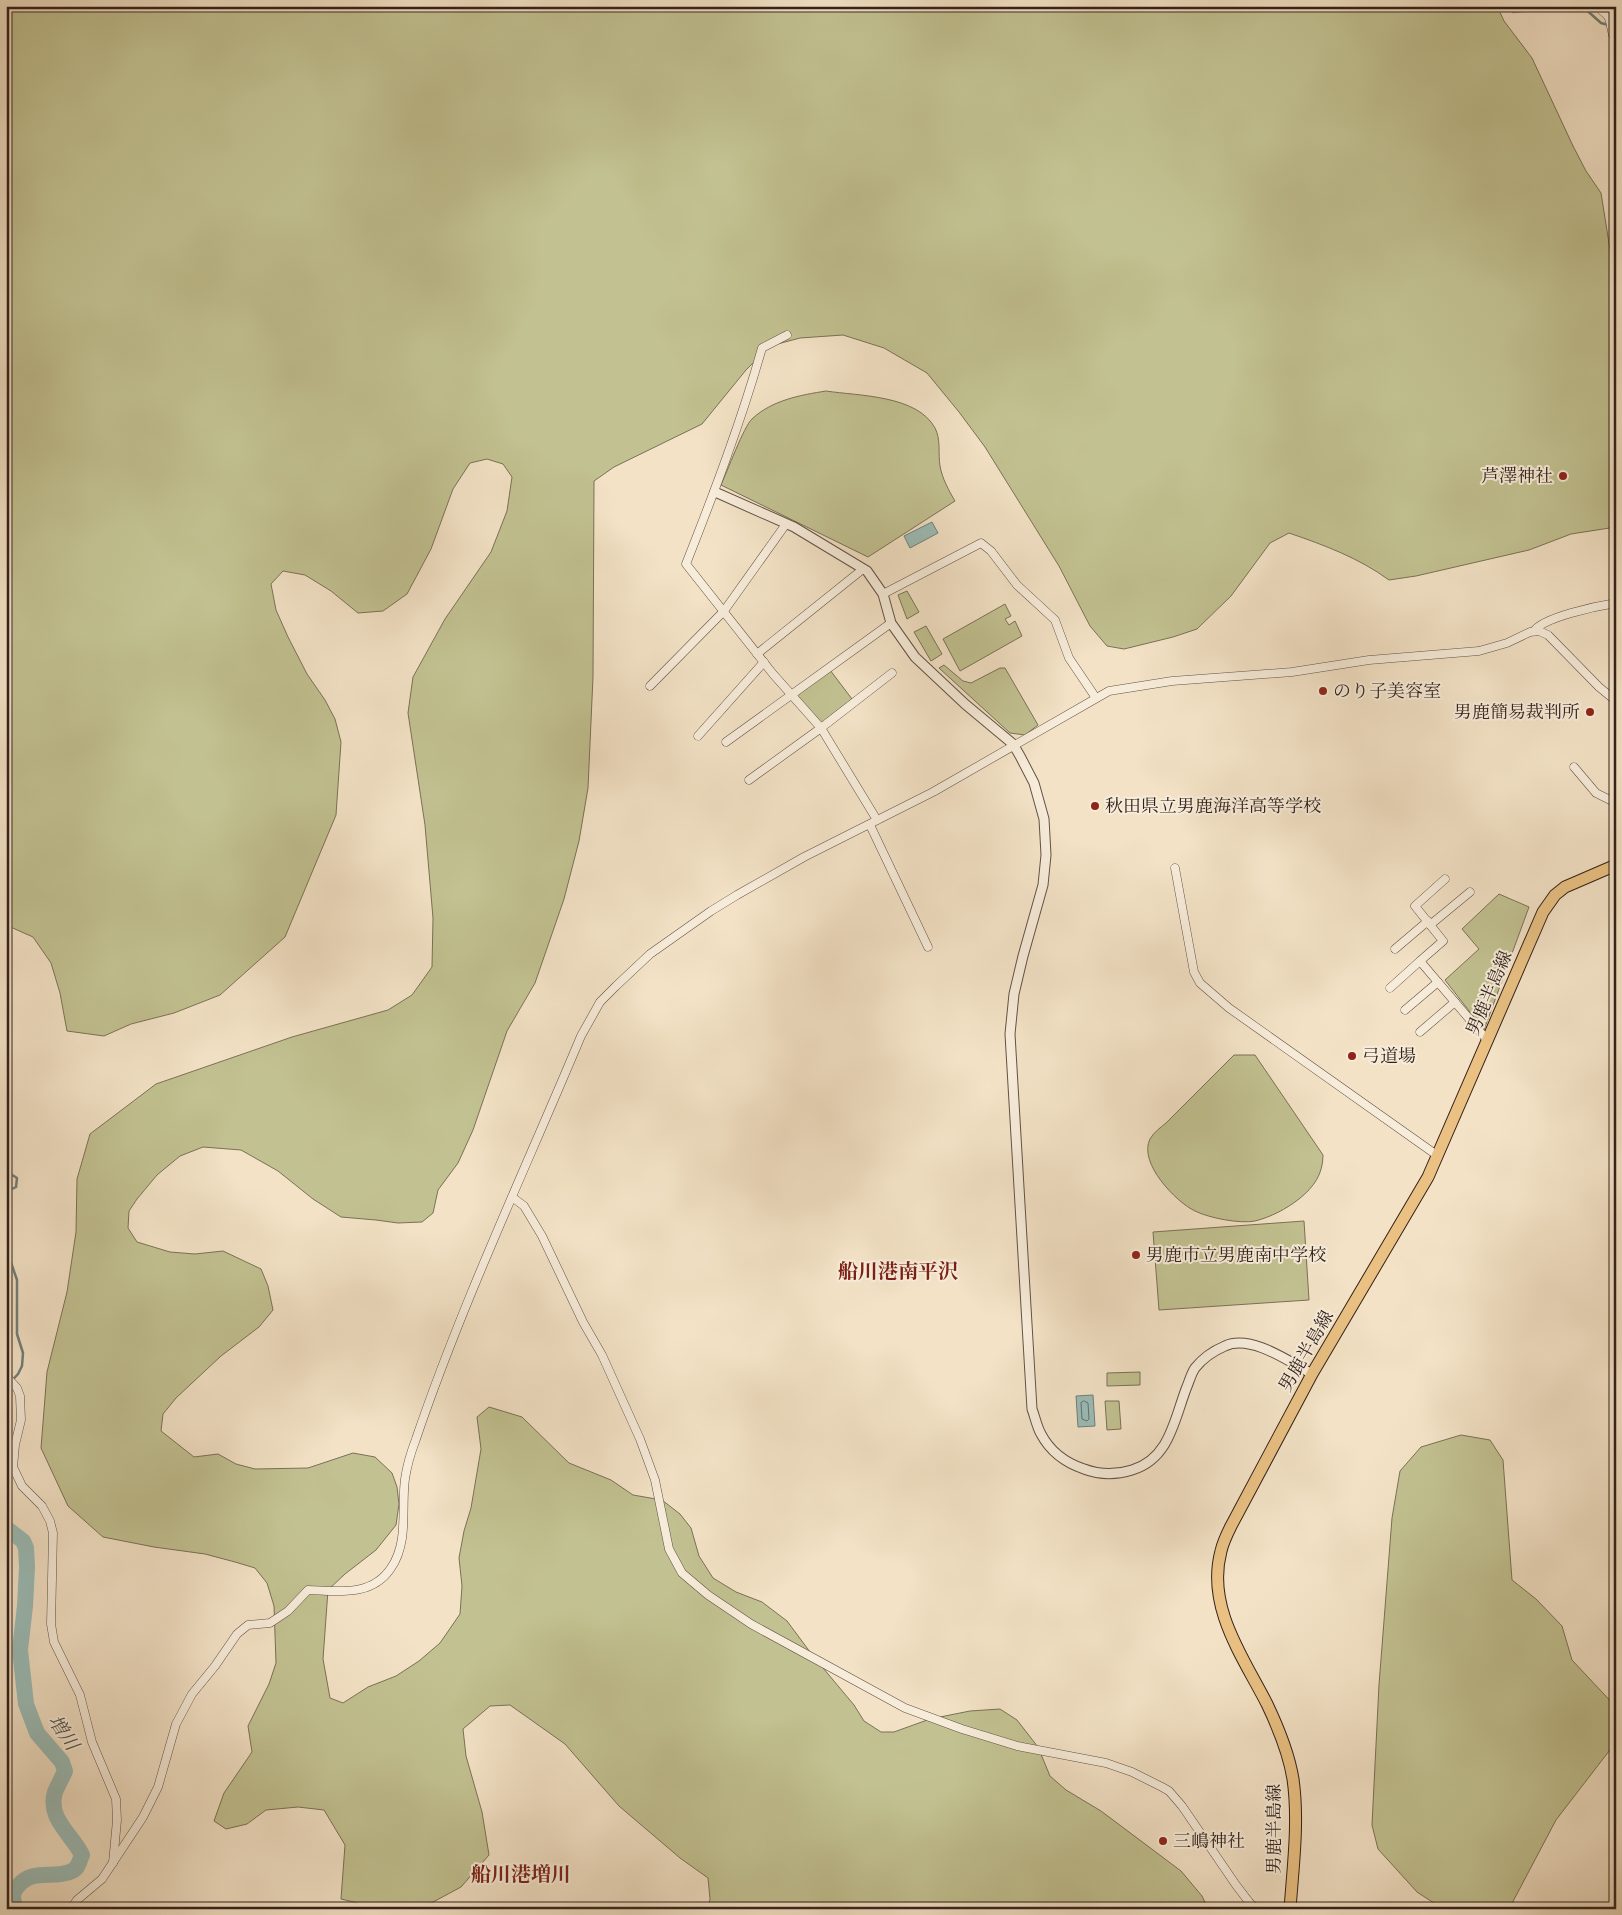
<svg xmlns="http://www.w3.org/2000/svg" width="1622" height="1915" viewBox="0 0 1622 1915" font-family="'Libre Bodoni','Noto Serif JP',serif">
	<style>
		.green { fill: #c2c191; stroke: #7a7156 }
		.water { fill: #9bbdb8; stroke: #717f79 }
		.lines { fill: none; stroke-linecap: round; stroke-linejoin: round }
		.shore { stroke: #666f6a; stroke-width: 1 }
		.stream { stroke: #717f79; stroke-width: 2.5 }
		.river { stroke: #9bbdb8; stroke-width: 16 }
		.minor-casing { stroke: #625146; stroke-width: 9 }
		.tertiary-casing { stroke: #625146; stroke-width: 11 }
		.primary-casing { stroke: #32211b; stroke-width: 13 }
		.minor { stroke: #f7ecda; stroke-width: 8 }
		.tertiary { stroke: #f7ecda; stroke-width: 9 }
		.primary { stroke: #eac183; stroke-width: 11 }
		.poi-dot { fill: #8f2418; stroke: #f7ecda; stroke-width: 2 }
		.labels { text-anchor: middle; stroke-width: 4; stroke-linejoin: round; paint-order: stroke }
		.poi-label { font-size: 18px; fill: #32211b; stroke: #f7ecda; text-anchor: start }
		.street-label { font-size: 18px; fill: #32211b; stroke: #f7ecda }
		.water-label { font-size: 19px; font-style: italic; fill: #52504a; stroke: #f7ecda }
		.quarter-label { font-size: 20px; font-weight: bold; fill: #7a1f14; stroke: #f7ecda }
	</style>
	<rect width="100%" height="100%" fill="#f3e2c6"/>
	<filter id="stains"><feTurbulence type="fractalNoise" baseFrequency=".004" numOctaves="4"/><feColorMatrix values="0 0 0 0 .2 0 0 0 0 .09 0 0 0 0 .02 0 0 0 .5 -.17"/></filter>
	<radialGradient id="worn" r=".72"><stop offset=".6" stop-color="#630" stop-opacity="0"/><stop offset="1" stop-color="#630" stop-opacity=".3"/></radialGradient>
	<!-- green -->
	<g class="green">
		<path d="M6 6H1497L1504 21 1532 58 1573 146 1586 171 1601 193 1616 287V527L1571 534 1529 550 1416 576 1389 580C1359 558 1324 545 1289 533L1270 543 1231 596 1197 629 1173 637 1124 649 1107 646 1090 626 1059 566 985 447 959 412 927 373 884 348 843 335 800 338 770 346 746 370 702 424 614 467 594 481 593 677 588 788 579 841 564 899 535 983 507 1031 473 1130 458 1163 438 1190 433 1213 422 1222 398 1223 376 1220 341 1217 313 1199 278 1171 241 1150 203 1147 180 1156 157 1175 137 1199 129 1211 128 1228 137 1242 170 1252 195 1254 223 1251 261 1269 268 1286 273 1310 259 1327 221 1356 176 1398 163 1414 161 1431 194 1457 218 1454 236 1464 255 1469 308 1468 353 1453 375 1457 392 1473 397 1487 399 1504 396 1525 376 1550 345 1574 328 1590 323 1659 330 1698 343 1703 368 1687 396 1676 419 1661 440 1643 460 1614 462 1586 459 1558 464 1531 471 1508 481 1449 477 1417 489 1407 522 1417 569 1463 611 1480 633 1495 662 1500 680 1514 691 1528 699 1556 713 1578 736 1592 762 1602 787 1621 813 1656 854 1705 864 1721 881 1732H894L930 1719 970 1711 1000 1709 1017 1720 1038 1747 1050 1776 1066 1790 1101 1811 1181 1871 1202 1896 1208 1909H708L710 1899 708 1878 680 1858 619 1806 565 1744 510 1705 490 1706 463 1729 466 1756 482 1812 489 1855 461 1887 422 1908H378L341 1899 345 1845 324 1810 298 1807 266 1810 247 1824 226 1829 214 1821 224 1793 252 1752 248 1726 269 1684 276 1663 274 1606 267 1583 255 1568 235 1562 205 1554 154 1547 103 1537 68 1506 41 1448 47 1372 67 1292 76 1232 77 1179 90 1134 156 1084 292 1037 388 1010 412 995 432 967 433 918 425 825 408 713 413 677 445 619 491 552 507 511 512 477 503 464 487 459 470 463 453 489 431 549 407 594 383 611 358 613 331 591 305 575 283 571 271 584 276 610 288 637 307 674 325 700 335 719 341 742 336 815 285 937 220 995 174 1013 131 1024 104 1036 67 1031 60 993 51 963 33 937 6 925Z"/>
		<path d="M826 391C859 396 917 395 935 428 941 439 938 454 940 466 942 478 949 491 955 501L868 557 721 485C727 472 744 426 752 419 772 400 801 395 826 391Z"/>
		<polygon points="907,591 919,612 907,619 898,595"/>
		<polygon points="1005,604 1011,616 1005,619 1009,625 1015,621 1022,636 960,671 943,639"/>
		<polygon points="926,626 942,654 931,661 914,632"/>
		<polygon points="944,665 963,681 971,683 1000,668 1005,668 1038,725 1025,735 1010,733 939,668"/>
		<polygon points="830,670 852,699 820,724 796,694"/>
		<polygon points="1499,894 1529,907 1484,1030 1445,980 1479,949 1462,929"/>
		<path d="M1234 1055H1255L1323 1155C1323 1174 1314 1187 1299 1199 1286 1209 1271 1217 1255 1221 1240 1224 1209 1218 1195 1211 1176 1202 1138 1163 1150 1139 1154 1132 1160 1128 1166 1123Z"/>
		<polygon points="1304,1221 1309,1300 1159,1310 1153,1232"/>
		<polygon points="1140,1372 1140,1385 1107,1386 1107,1373"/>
		<polygon points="1105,1401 1119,1401 1121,1429 1107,1430"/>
		<polygon points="1461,1435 1490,1440 1503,1460 1512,1580 1536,1599 1562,1626 1572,1660 1616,1707 1616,1742 1556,1820 1509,1909 1443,1909 1417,1892 1378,1849 1372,1825 1379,1685 1392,1518 1400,1471 1421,1447"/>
	</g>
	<!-- water -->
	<g class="water">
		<polygon points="932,522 938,533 910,548 904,536"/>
		<polygon points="1093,1395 1095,1426 1078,1427 1076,1396"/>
	</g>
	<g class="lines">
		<!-- shore -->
		<polygon class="shore" points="1084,1401 1088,1403 1089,1419 1087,1421 1082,1419 1081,1403"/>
		<!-- stream -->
		<g class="stream">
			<polyline points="1510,6 1513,12 1562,6"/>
			<polyline points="1582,6 1601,23 1616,27"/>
			<polyline points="6,1171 17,1178 16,1187 10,1190 6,1200"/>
			<polyline points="6,1248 17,1280 17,1334 23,1353 22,1366 18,1374 6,1387"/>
		</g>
		<!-- river -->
		<path class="river" d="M6 1528 23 1541 26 1548 27 1567 25 1606 20 1650 26 1704 37 1733 62 1762 65 1771C62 1778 58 1785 55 1792 47 1819 72 1834 82 1855 79 1861 79 1868 72 1871 53 1880 33 1867 17 1887 11 1894 13 1901 16 1909"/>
		<!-- minor casing -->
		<g class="minor-casing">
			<g id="minor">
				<path d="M1596 6C1613 19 1608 16 1613 35L1616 36"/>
				<path d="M787 335 762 348C741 422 714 493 686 564L773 674 821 728 877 820"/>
				<polyline points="883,594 981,543 991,551 1017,585 1055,620 1069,658 1096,698"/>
				<path d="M1534 631C1544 617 1597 606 1616 603"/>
				<polyline points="757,654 863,569"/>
				<polyline points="650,686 724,611 786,524"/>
				<polyline points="698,736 764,662"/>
				<polyline points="726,742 891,623"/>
				<polyline points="1574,767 1596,793 1616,803"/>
				<polyline points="749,780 821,728 892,673"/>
				<polyline points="870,825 928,947"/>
				<polyline points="1175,868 1194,972 1200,983 1229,1008 1438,1156"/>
				<polyline points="1445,879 1415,906 1443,941 1420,961 1488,1041"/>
				<polyline points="1430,925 1470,892"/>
				<polyline points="1395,949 1428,921"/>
				<polyline points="1390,988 1420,961"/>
				<polyline points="1405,1010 1438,982"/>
				<polyline points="1420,1032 1455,1002"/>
				<polyline points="512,1197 524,1206 542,1236 583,1322 602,1355 640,1439 655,1480 669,1549 682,1573 708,1595 751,1624 905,1708 962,1729 1017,1746 1106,1763 1132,1772 1162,1787 1169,1791 1182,1806 1236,1885 1249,1902 1256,1909"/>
				<polyline points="6,1376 17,1388 20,1396 21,1420 15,1445 13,1467 22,1486 42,1506 50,1521 53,1533 51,1624 54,1642 80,1695 92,1742 116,1799 117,1820 113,1863"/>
				<path d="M71 1909 77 1900 102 1879 143 1817 158 1787 176 1724 192 1694 215 1666 237 1634 248 1625 270 1623 288 1611 308 1590C338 1591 372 1597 391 1568 409 1542 401 1508 405 1479 407 1465 411 1452 416 1439 463 1301 525 1170 581 1036L600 1002 616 986 650 954 711 911 737 895 804 857 933 792 1109 691 1172 681 1292 672 1369 660 1479 651 1507 643 1530 632 1539 631 1548 635 1599 687 1616 701"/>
			</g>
		</g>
		<!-- tertiary casing -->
		<g class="tertiary-casing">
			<path id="tertiary" d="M715 492 794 527 867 571 883 594 891 623 915 657 965 704 1013 744 1020 756 1034 783 1044 819 1046 855 1043 885 1023 956 1014 994 1010 1034 1032 1409C1035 1417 1037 1427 1041 1434 1050 1451 1066 1463 1084 1469 1100 1475 1116 1475 1132 1470 1169 1459 1174 1421 1186 1389 1189 1382 1191 1374 1195 1368 1203 1358 1213 1351 1225 1346 1251 1334 1290 1362 1312 1374"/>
		</g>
		<!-- primary casing -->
		<g class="primary-casing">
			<path id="primary" d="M1290 1909C1293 1867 1299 1821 1293 1779 1289 1754 1278 1727 1267 1704 1243 1657 1206 1607 1221 1551 1223 1542 1227 1534 1231 1526L1312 1374 1428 1177 1543 912 1555 895 1565 887 1616 865"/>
		</g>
		<!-- minor -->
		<use href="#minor" class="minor"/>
		<!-- tertiary -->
		<use href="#tertiary" class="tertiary"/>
		<!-- primary -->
		<use href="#primary" class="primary"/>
	</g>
	<!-- markers -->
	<g class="poi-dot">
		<circle cx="1563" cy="476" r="5"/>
		<circle cx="1323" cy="691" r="5"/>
		<circle cx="1590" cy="712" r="5"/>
		<circle cx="1095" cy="806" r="5"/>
		<circle cx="1352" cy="1056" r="5"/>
		<circle cx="1136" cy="1255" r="5"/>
		<circle cx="1163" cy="1841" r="5"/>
	</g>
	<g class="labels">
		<!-- poi labels -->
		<g class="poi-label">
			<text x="1553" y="482" text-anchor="end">芦澤神社</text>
			<text x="1333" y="697">のり子美容室</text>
			<text x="1580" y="718" text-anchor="end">男鹿簡易裁判所</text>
			<text x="1105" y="812">秋田県立男鹿海洋高等学校</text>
			<text x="1362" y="1062">弓道場</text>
			<text x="1146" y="1261">男鹿市立男鹿南中学校</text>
			<text x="1173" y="1847">三嶋神社</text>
		</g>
		<!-- street labels -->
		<g class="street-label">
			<text transform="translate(1489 993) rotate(-67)" y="6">男鹿半島線</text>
			<text transform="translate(1306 1351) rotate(-60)" y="6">男鹿半島線</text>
			<text transform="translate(1274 1829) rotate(-90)" y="6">男鹿半島線</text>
		</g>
		<!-- water labels -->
		<g class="water-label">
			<text transform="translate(64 1732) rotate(56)" y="7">増川</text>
		</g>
		<!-- quarter labels -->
		<g class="quarter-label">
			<text x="898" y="1278">船川港南平沢</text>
			<text x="521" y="1881">船川港増川</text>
		</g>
	</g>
	<!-- margin -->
	<rect width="1622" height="1915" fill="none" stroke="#f3e2c6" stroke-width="25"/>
	<rect x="8" y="8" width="1607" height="1900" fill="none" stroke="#32211b" stroke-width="2.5"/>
	<rect x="12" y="12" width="1597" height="1890" fill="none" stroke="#32211b"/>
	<rect width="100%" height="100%" filter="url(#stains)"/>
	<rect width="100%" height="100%" fill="url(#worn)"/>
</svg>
